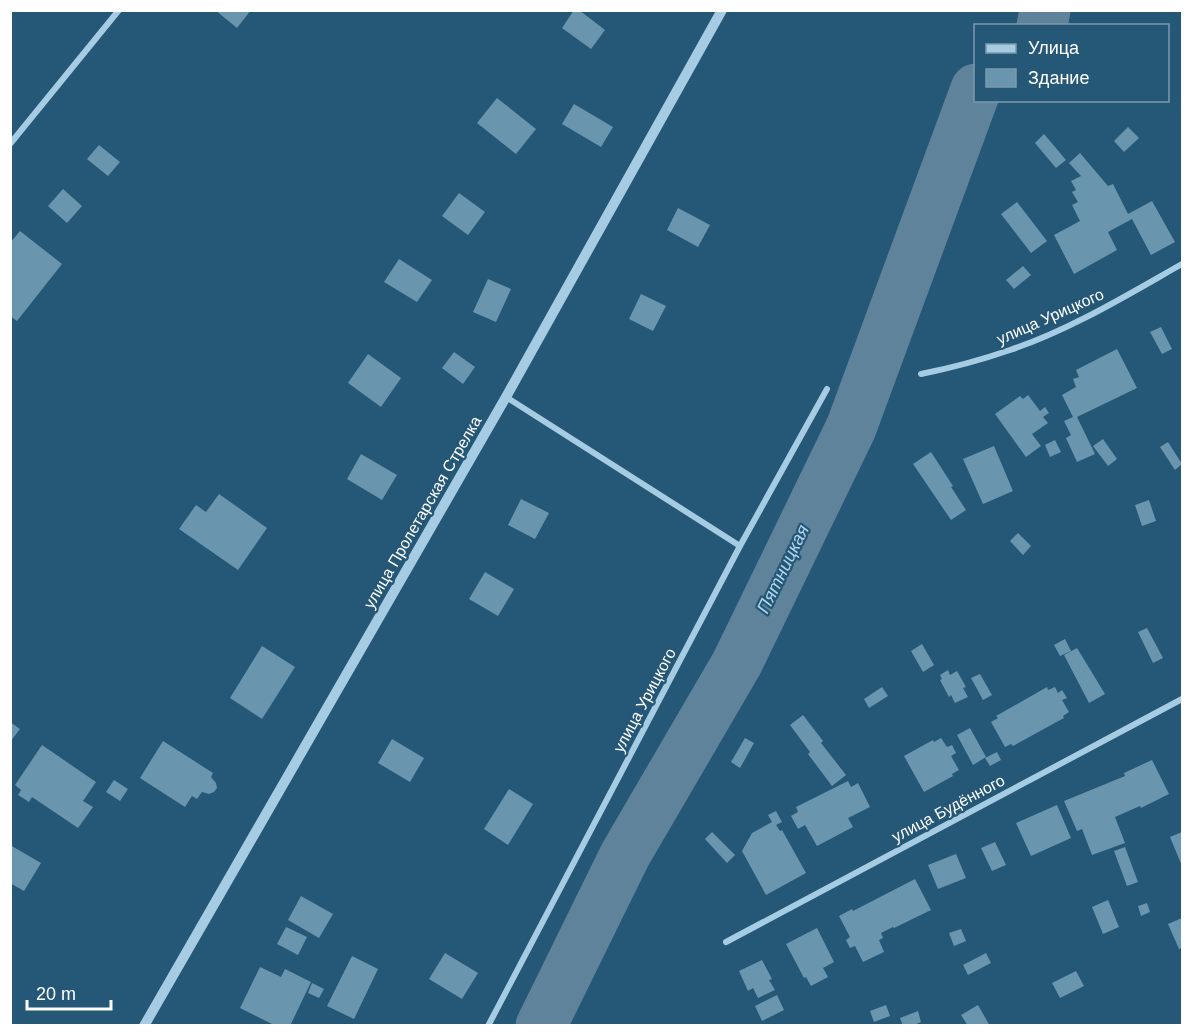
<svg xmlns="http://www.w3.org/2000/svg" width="1193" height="1036" viewBox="0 0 1193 1036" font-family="Arial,sans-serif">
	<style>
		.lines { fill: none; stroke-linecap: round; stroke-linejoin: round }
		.river { stroke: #5e839a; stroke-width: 51 }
		.building { fill: #6a95af }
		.minor { stroke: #a6cce3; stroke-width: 6 }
		.tertiary { stroke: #a6cce3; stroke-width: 10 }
		.labels { text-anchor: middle; stroke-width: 4.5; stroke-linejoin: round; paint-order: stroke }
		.street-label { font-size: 16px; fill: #fff; stroke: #255777 }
		.water-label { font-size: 18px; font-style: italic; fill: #b1d6eb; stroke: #255777 }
	</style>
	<rect width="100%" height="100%" fill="#255777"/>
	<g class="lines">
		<!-- river -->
		<g class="river">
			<polyline points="1042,26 1045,10"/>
			<polyline points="541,1026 625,855 737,663 851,428 976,89"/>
		</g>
	</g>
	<!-- building -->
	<g class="building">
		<polygon points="215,10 251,10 237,28"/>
		<polygon points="574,10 579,10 605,30 591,49 562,28"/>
		<polygon points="497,98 536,129 516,154 477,123"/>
		<polygon points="574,104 613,127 601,147 562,124"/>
		<polygon points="1128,127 1139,138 1124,152 1114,141"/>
		<polygon points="1044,134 1066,160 1056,168 1035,143"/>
		<polygon points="99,145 120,162 108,176 87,159"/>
		<polygon points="1080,153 1108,186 1113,184 1128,214 1152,201 1175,242 1151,255 1132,219 1108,232 1117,250 1074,274 1054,235 1080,221 1072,205 1078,202 1072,192 1076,190 1071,181 1081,176 1069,163"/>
		<polygon points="63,189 82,206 67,223 48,206"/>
		<polygon points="459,193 485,212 468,235 442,216"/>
		<polygon points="1017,202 1047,241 1031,253 1001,214"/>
		<polygon points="678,208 710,225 698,247 667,230"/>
		<polygon points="20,231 62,264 17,321 10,316 10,243"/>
		<polygon points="399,259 432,280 417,302 384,282"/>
		<polygon points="1023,266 1031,275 1014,289 1006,280"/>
		<polygon points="488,279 511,289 496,322 473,312"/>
		<polygon points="641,294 666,306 653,331 629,319"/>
		<polygon points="1161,327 1172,349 1162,354 1150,332"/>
		<polygon points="1117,349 1137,388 1077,417 1095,454 1077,462 1066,438 1071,435 1064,421 1073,417 1062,395 1076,387 1073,379 1079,377 1076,370"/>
		<polygon points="454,352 475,367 463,384 442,368"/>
		<polygon points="368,354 401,378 381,407 348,383"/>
		<polygon points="1028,395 1040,411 1045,407 1049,413 1043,417 1048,423 1032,434 1041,446 1026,457 995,414 1020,396 1023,399"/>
		<polygon points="1103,439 1117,459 1108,466 1093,446"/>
		<polygon points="1055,440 1061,452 1050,457 1045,445"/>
		<polygon points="1168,442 1182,464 1175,470 1160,447"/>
		<polygon points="994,446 1013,491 983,504 963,459"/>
		<polygon points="931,452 953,486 951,487 966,510 951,520 913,464"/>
		<polygon points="361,454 397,475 382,500 347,479"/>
		<polygon points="219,494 267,528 238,570 179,529 196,505 206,512"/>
		<polygon points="521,499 549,513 535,539 508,525"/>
		<polygon points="1149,500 1156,521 1142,526 1135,505"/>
		<polygon points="1018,533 1031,546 1023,555 1010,541"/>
		<polygon points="485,572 514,589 498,616 469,599"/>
		<polygon points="1147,628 1163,658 1153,663 1138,632"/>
		<polygon points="1065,639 1071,651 1060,656 1054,645"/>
		<polygon points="922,644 934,665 923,672 911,651"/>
		<polygon points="262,646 295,667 262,719 230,698"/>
		<polygon points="1077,648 1105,694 1089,703 1064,655"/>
		<polygon points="948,670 950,675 957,671 966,687 963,688 968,697 955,703 951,695 949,697 940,680 942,679 940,675"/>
		<polygon points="980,674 992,695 983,700 971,678"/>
		<polygon points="882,687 888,696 869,708 864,699"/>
		<polygon points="1047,687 1048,690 1055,687 1058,693 1062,690 1067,698 1062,700 1069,712 1063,716 1064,718 1013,746 1011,744 1005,747 991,722 998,718 996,716"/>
		<polygon points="803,715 823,741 821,743 846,775 832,786 808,754 810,752 790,725"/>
		<polygon points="10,722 20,729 10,742"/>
		<polygon points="970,728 986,757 973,765 957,735"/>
		<polygon points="745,738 754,743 740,768 731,762"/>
		<polygon points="941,738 947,747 952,745 956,753 951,756 959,770 952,774 953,776 924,792 904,756 933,740 934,742"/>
		<polygon points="392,739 424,758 410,782 378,763"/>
		<polygon points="163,741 213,773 211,777 216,783 217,788 214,792 209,794 202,792 197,799 192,796 185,807 140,778"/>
		<polygon points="42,745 96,782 83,801 93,807 78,828 32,797 29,802 18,795 21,790 15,785"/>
		<polygon points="997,752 1001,760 990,766 985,758"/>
		<polygon points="1152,760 1169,794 1141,808 1140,806 1115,817 1125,843 1092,855 1082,829 1077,831 1064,801 1125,776 1124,773"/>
		<polygon points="114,780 128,789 120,801 106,792"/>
		<polygon points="848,781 851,787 858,783 870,807 848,818 853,827 817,846 805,825 798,829 791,816 798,812 796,807"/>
		<polygon points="509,789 533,804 508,845 484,829"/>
		<polygon points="1057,805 1071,838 1031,856 1016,823"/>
		<polygon points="776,811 782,822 776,825 780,831 782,830 806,873 766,895 742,851 752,833 772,822 768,815"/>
		<polygon points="712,832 735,855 727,863 705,839"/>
		<polygon points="1182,832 1182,866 1170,837"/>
		<polygon points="995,842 1006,865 992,871 981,848"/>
		<polygon points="10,845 41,863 24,891 10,883"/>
		<polygon points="1125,847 1138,882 1127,886 1114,851"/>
		<polygon points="956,854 966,878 938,889 928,865"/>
		<polygon points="915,879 931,910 894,928 893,927 881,933 883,938 879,940 884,952 863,962 855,946 850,948 846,940 850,937 839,916 852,909 853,911"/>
		<polygon points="301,896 333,914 319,938 288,920"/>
		<polygon points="1108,900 1119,927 1103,934 1092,907"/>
		<polygon points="1147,903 1150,912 1141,916 1138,906"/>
		<polygon points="1182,918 1182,948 1179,949 1168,924"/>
		<polygon points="286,927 307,937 298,955 277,944"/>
		<polygon points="817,928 834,962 823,968 828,977 811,986 806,977 804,978 786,944"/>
		<polygon points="961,929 966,941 954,946 949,933"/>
		<polygon points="445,953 478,973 462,999 429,979"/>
		<polygon points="986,953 991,963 968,975 963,965"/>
		<polygon points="352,956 378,969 354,1019 327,1006"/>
		<polygon points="762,960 772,979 769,980 775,990 758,998 753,988 748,991 739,971"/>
		<polygon points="260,967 281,977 285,969 311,982 290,1026 276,1026 240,1008"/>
		<polygon points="1076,971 1084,986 1060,998 1052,983"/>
		<polygon points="312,983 324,989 319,998 308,993"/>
		<polygon points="777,995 784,1010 762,1021 755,1006"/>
		<polygon points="886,1005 890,1016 874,1022 870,1011"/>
		<polygon points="978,1005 990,1026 968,1026 961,1015"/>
		<polygon points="918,1011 921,1022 912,1026 903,1026 900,1018"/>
	</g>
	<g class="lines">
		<!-- minor -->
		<g class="minor">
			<polyline points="10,144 119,10"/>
			<path d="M921 374C951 368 981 360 1010 350 1070 330 1127 295 1182 264"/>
			<polyline points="506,397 740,546"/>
			<polyline points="726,942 1182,699"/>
			<polyline points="488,1026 740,546 827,389"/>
		</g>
		<!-- tertiary -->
		<polyline class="tertiary" points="144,1026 506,397 722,10"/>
	</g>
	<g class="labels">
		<!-- street labels -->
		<g class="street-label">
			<text transform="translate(1050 316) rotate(-24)" y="6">улица Урицкого</text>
			<text transform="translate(422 512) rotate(-60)" y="6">улица Пролетарская Стрелка</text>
			<text transform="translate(644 700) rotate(-62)" y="6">улица Урицкого</text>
			<text transform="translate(948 808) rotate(-28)" y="6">улица Будённого</text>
		</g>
		<!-- water labels -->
		<g class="water-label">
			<text transform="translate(783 569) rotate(-64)" y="6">Пятницкая</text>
		</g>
	</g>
	<!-- border -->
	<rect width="1193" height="1036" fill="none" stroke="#ffffff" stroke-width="24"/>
	<!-- legend -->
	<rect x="974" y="24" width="195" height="78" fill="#255777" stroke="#7c9aad" stroke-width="1.5"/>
	<rect x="986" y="44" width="30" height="9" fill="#a6cce3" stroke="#7c9aad" stroke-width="1.5"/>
	<text x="1028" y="54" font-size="18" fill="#ffffff">Улица</text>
	<rect x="986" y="69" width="30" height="18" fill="#6a95af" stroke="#7c9aad" stroke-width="1.5"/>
	<text x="1028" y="84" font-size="18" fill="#ffffff">Здание</text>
	<!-- scale -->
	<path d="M27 1000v9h84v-9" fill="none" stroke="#ffffff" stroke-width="3"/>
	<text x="36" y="1000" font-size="18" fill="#ffffff" stroke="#255777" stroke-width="4.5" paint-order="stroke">20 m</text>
</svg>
